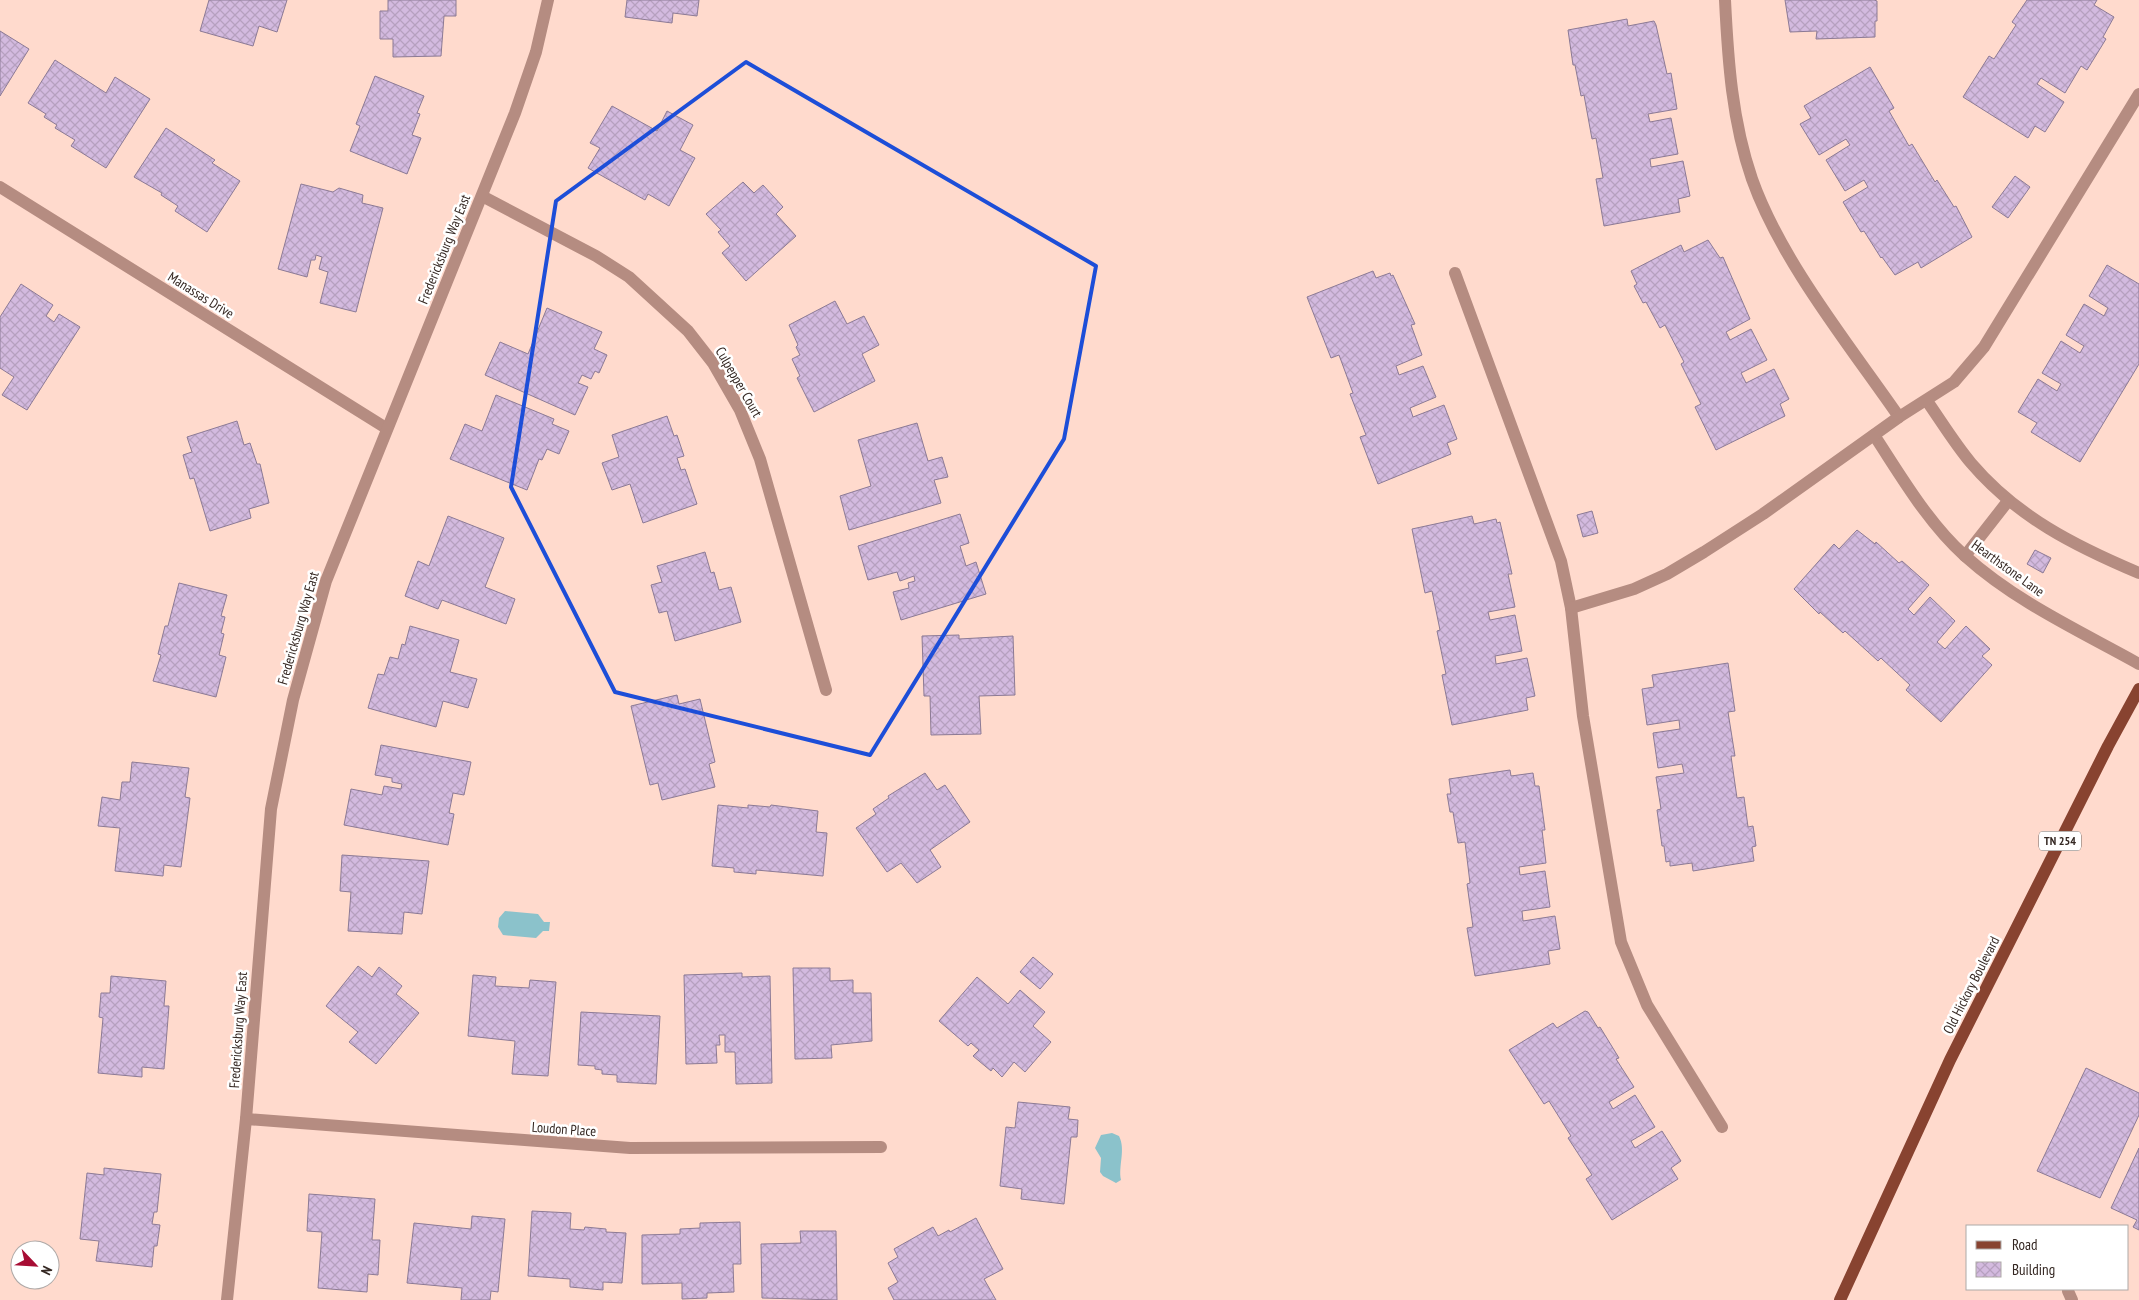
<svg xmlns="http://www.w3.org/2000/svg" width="2139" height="1300" viewBox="0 0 2139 1300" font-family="'PT Sans Narrow',sans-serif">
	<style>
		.water { fill: #8bc2cb }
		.building { fill: url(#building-cross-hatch); stroke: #8c7a95 }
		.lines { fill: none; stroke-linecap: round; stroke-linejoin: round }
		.minor { stroke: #b58c81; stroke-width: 12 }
		.major { stroke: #884330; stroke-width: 12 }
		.marked { fill: none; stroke: #1d4ed8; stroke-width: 4; stroke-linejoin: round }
		.labels { text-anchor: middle; stroke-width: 5; stroke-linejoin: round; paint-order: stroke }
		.shield { fill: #fff; stroke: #716864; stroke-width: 1 }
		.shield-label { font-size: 12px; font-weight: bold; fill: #342722 }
		.street-label { font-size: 14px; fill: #342722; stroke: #fff }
	</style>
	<defs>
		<pattern id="building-cross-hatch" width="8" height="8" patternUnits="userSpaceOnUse" patternTransform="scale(1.25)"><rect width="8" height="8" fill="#d3badf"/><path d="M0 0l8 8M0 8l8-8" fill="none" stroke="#b6a0bf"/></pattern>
	</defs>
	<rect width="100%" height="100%" fill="#ffdacd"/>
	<!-- water -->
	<g class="water">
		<polygon points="505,911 538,914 544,922 550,922 549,931 543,931 536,938 503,935 498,927 499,918"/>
		<path d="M1112 1133 1119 1136C1126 1150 1118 1166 1121 1180L1116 1183 1103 1176 1100 1172 1101 1158 1095 1148 1101 1135Z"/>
	</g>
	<!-- building -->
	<g class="building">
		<polygon points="209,0 287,0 277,32 259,26 253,46 200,31"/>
		<polygon points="388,0 456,0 456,16 444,16 441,56 393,57 393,39 380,39 380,11 388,11"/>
		<polygon points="627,0 699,0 697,16 673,13 672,23 625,17"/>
		<polygon points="1785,0 1874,0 1877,1 1877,21 1875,21 1875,37 1816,39 1817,31 1790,32"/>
		<polygon points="2027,0 2097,0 2094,5 2114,17 2103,37 2106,39 2087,70 2081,66 2065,93 2041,78 2037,84 2064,102 2045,132 2035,126 2028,138 1963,97 1989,56 1994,59 2016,25 2012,22"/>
		<polygon points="1627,19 1628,26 1654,21 1656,25 1667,74 1671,73 1677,109 1648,114 1650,122 1671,118 1678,154 1650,159 1651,167 1683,161 1690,196 1678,199 1680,212 1604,226 1596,179 1603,178 1596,138 1592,139 1584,95 1581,96 1575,65 1573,65 1568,30"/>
		<polygon points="0,31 29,49 0,96"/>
		<polygon points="55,60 106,93 115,77 150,99 106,168 71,146 75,140 55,128 57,125 44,117 46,114 28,103"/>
		<polygon points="1870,67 1894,108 1889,111 1909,146 1912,144 1935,182 1937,180 1954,207 1956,206 1972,237 1921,268 1918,262 1895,275 1882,257 1881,258 1864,231 1861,232 1843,202 1868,187 1864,180 1845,191 1826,160 1850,145 1846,139 1819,155 1800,124 1811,118 1804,106"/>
		<polygon points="375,76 424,96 417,113 420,114 412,135 421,138 407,174 350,151 360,126 356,124"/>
		<polygon points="612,106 657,131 667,111 693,125 680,150 695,158 669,206 648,194 645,200 588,168 600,148 590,143"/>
		<polygon points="166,128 215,160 212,163 240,181 207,232 175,211 178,206 161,195 162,193 134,177"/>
		<polygon points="2015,176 2030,187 2008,218 1992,207"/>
		<polygon points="743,182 754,193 763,185 783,207 776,214 796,236 746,281 722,253 730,246 718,232 721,230 706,214"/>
		<polygon points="301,184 333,192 339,188 363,195 362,203 383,208 356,312 320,303 328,272 319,269 322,257 316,255 315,260 311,260 307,277 278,269"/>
		<polygon points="1708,240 1720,258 1723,257 1750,319 1726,332 1730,340 1751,329 1767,360 1741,373 1746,383 1774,369 1789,399 1780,404 1785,416 1716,450 1695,407 1701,404 1681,364 1684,362 1665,325 1660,328 1646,302 1643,303 1634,286 1637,284 1631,271 1681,245 1684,252"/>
		<polygon points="2107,265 2139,284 2139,364 2080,462 2031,432 2037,423 2018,412 2038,379 2057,391 2061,384 2042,373 2061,341 2080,353 2084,346 2066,335 2084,304 2104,316 2108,308 2089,296"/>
		<polygon points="1373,271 1376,278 1390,273 1391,276 1393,275 1415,324 1411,325 1422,355 1396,366 1399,375 1423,366 1436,397 1410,408 1413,417 1444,405 1457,439 1447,443 1451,454 1378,484 1360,437 1366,435 1350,394 1353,393 1339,355 1331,358 1307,297"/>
		<polygon points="21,284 53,305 46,316 54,322 59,314 80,327 27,410 2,395 14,377 0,368 0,317"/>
		<polygon points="835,301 847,324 864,316 879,345 862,354 875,381 814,412 797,378 800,376 792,359 800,355 796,347 798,345 789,325"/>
		<polygon points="547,308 602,332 594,349 607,355 599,373 595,371 591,379 582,375 578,383 588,387 575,415 485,375 500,342 528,354"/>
		<polygon points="496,395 554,419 552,424 569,431 559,454 547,449 542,460 539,459 527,490 450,459 465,424 482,431"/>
		<polygon points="667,416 674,436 677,435 684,456 677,458 681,470 685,469 697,504 643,523 630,484 612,490 602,463 619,457 612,435"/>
		<polygon points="237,421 244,445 250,443 257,464 260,464 269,503 249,509 251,518 210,531 194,478 190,479 183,455 192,452 187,437"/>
		<polygon points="917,423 928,461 942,457 948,477 934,480 941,503 849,530 840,496 871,486 858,440"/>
		<polygon points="1592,511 1598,533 1583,537 1577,515"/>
		<polygon points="960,514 969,543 960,546 966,566 976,562 986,594 901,620 893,592 909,588 908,583 915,581 914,576 900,581 897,572 868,580 858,546"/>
		<polygon points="448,516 504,538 485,587 515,599 506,624 442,600 438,609 405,596 418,561 429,566"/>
		<polygon points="1472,516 1474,524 1496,519 1497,523 1500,522 1512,574 1508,574 1515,607 1488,612 1490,620 1515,615 1522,651 1495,656 1496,664 1527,658 1535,696 1526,698 1528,710 1452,725 1442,675 1446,674 1437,631 1440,630 1432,591 1425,593 1412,529"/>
		<polygon points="1857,530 1875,544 1876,542 1899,563 1902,561 1929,585 1908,609 1914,615 1930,597 1955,621 1937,642 1945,649 1966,626 1990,649 1982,656 1992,665 1941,722 1906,690 1910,685 1881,658 1878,661 1845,631 1843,633 1820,612 1819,614 1794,589 1834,544 1839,549"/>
		<polygon points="2035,550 2051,558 2043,573 2027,564"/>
		<polygon points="705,552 711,573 714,572 719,590 731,587 741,622 675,641 667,611 659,613 651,585 662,582 657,566"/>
		<polygon points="179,583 227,595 221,616 225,617 221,633 224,634 219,655 226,657 216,697 153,681 161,655 158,654 165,626 168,626"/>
		<polygon points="410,626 459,640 450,672 477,679 468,708 443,701 436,727 368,708 378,674 384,675 390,657 398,659 402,644 405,645"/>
		<polygon points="959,635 959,639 1013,636 1015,695 979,696 981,734 931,735 930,696 924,696 922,636"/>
		<polygon points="1728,663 1735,711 1728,712 1735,756 1731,756 1737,798 1744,797 1748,827 1753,826 1756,846 1752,847 1754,861 1693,871 1692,863 1670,866 1670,861 1666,862 1664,846 1662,846 1657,810 1661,809 1656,777 1684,773 1682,764 1658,768 1653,733 1680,729 1679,720 1647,725 1642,689 1654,687 1652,675"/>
		<polygon points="677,695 679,704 700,699 715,762 709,764 715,787 662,800 658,783 650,785 631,706"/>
		<polygon points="381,745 471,762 464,795 453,793 449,813 454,814 448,845 344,825 351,789 382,795 384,786 401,789 402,784 392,782 392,778 375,775"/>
		<polygon points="132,762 189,768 185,797 190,798 181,867 164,865 163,876 115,871 120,828 98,826 102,797 120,800 122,782 130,782"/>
		<polygon points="1510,770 1511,776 1533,773 1535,786 1539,786 1545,830 1542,830 1546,863 1519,867 1520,875 1545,871 1550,907 1522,911 1523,921 1555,916 1560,949 1548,951 1550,964 1475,976 1467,928 1473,927 1467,884 1470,883 1465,842 1458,843 1453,812 1450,812 1447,794 1451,794 1449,779"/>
		<polygon points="925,773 937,790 945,785 970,822 930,850 941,867 917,883 901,863 887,872 856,828 876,814 873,809 889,798 888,796"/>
		<polygon points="718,805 748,808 748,805 770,807 771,805 818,811 816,832 827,833 823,876 756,870 756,874 734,872 734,868 712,866"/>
		<polygon points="342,855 429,861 422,914 404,912 402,934 348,931 351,892 340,891"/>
		<polygon points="1033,957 1053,974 1040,989 1020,972"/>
		<polygon points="358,966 372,977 379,967 402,986 396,994 419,1013 376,1064 349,1042 358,1032 326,1006"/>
		<polygon points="793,968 830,968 830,981 853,980 853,993 871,993 872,1041 831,1045 832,1058 795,1059"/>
		<polygon points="742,973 742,977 770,976 772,1083 736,1084 735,1052 725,1052 725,1035 719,1035 720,1045 716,1045 717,1063 686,1064 684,975"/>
		<polygon points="473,975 496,977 495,986 529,988 530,980 556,982 548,1076 512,1074 515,1041 468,1036"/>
		<polygon points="111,976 166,981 164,1006 169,1006 164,1069 142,1067 142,1077 98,1073 103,1018 99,1017 101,993 110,993"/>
		<polygon points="977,977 1008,1004 1020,990 1045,1012 1033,1026 1051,1042 1025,1072 1014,1062 1002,1077 993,1068 991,1071 973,1056 979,1050 971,1043 968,1046 939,1021"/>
		<polygon points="1585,1011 1588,1012 1598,1028 1600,1027 1619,1058 1616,1059 1634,1087 1609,1102 1613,1109 1635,1095 1655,1127 1631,1141 1635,1148 1662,1131 1681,1161 1671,1168 1678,1179 1612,1220 1586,1179 1592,1175 1568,1138 1571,1136 1549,1101 1544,1104 1509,1050 1553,1023 1557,1028"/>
		<polygon points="581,1012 660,1016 656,1084 617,1082 617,1075 602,1074 602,1070 595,1069 595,1066 578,1065"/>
		<polygon points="2086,1068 2139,1093 2139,1115 2100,1198 2037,1171"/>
		<polygon points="1018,1102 1070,1107 1068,1119 1078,1120 1077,1137 1071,1137 1064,1204 1021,1199 1022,1189 1000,1186 1006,1127 1015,1128"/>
		<polygon points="2139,1148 2139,1230 2133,1227 2137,1220 2111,1208"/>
		<polygon points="104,1168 161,1174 157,1212 154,1212 152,1224 160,1225 157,1246 154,1246 152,1267 96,1261 99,1241 80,1239 87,1173 104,1175"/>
		<polygon points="309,1194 375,1199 372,1240 380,1240 378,1275 368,1274 367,1292 318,1288 322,1232 307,1231"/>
		<polygon points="532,1211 571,1213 570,1229 584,1230 585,1227 606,1229 606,1232 626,1233 622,1283 603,1282 603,1290 570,1287 570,1279 528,1276"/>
		<polygon points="472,1216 505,1219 498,1292 491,1291 490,1300 461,1300 462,1288 407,1283 414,1223 471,1229"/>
		<polygon points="976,1218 1003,1269 984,1279 996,1300 894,1300 888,1288 898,1282 888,1263 898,1257 894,1249 933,1227 938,1236 949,1230 950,1232"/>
		<polygon points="740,1222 741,1264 733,1264 734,1292 707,1293 707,1298 682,1299 682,1283 642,1284 642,1235 680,1234 680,1229 700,1228 700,1223"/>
		<polygon points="800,1231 836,1231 837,1300 762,1298 761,1244 801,1243"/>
	</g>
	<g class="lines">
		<!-- minor -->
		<g class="minor">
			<path d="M1725 0C1728 61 1732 121 1752 179 1781 261 1850 346 1899 417"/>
			<polyline points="0,187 386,428"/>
			<polyline points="482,196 596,256 629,277 688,331 713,363 740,410 760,459 826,690"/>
			<polyline points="1455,273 1561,561 1571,608 1583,716 1621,942 1647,1005 1722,1127"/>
			<path d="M1927 401C1941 421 1955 444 1971 463 2017 517 2075 546 2139 573"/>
			<path d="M1874 435C1901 476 1928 523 1965 556 2016 602 2080 631 2139 664"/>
			<polyline points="1965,556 2008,501"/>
			<polyline points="1571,608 1634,589 1667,574 1704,552 1763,514 1899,417 1954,382 1984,347 2139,94"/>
			<polyline points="246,1119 630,1148 881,1147"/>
			<polyline points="2068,1291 2072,1300"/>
			<polyline points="227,1300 246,1119 271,809 293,700 326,581 515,113 536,52 548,0"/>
		</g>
		<!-- major -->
		<polyline class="major" points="1840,1300 1950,1060 2108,746 2139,689"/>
	</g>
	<!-- marked area -->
	<path class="marked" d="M746 62 1096 266 1064 439 870 755 615 692 511 487 556 201Z"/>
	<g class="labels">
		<!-- shield labels -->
		<rect class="shield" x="2039" y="831.5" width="42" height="19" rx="4"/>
		<g class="shield-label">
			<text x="2060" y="845">TN 254</text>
		</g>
		<!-- street labels -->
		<g class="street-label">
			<text transform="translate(444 249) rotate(-68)" y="5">Fredericksburg Way East</text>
			<text transform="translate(201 295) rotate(32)" y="5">Manassas Drive</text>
			<text transform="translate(739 382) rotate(60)" y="5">Culpepper Court</text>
			<text transform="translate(2008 568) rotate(36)" y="5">Hearthstone Lane</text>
			<text transform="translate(298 628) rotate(-74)" y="5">Fredericksburg Way East</text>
			<text transform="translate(1971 985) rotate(-63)" y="5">Old Hickory Boulevard</text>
			<text transform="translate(238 1030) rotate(-86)" y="5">Fredericksburg Way East</text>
			<text transform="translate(564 1129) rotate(4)" y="5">Loudon Place</text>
		</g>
	</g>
	<!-- legend -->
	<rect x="1966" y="1225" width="162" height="65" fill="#ffffff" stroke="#aea9a7"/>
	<rect x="1976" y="1241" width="25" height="8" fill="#884330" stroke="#aea9a7"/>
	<text x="2012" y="1250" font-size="15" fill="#342722">Road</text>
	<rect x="1976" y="1262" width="25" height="15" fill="url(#building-cross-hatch)" stroke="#aea9a7"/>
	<text x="2012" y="1275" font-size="15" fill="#342722">Building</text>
	<!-- north arrow -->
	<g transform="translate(35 1265) rotate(115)"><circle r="24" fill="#ffffff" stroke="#aea9a7"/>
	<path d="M0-4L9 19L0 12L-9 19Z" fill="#a70d34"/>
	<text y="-8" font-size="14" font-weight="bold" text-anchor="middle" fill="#342722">N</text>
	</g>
</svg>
